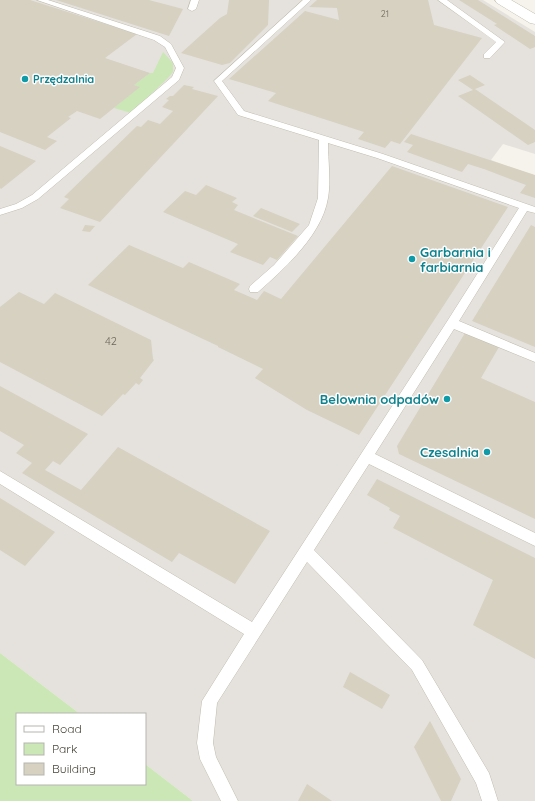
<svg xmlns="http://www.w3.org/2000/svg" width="535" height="801" viewBox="0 0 535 801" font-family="Quicksand,sans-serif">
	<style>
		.industrial { fill: #e5e2dd }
		.green { fill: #cbe7b6 }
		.building { fill: #d6d1c1 }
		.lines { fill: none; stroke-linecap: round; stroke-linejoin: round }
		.service-casing { stroke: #c0bcae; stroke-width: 1 }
		.minor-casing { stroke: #c0bcae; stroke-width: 1 }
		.service { fill: #fff; fill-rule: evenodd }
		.minor { fill: #fff; fill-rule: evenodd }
		.culture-dot { fill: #0f9aa8; stroke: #fff; stroke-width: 1.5 }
		.labels { text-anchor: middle; stroke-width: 3; stroke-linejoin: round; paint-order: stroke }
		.far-number-label { font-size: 9px; fill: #6c685b }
		.far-culture-label { font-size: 11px; font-weight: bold; fill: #0d838f; stroke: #fff; text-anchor: start }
		.number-label { font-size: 11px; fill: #6c685b }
		.culture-label { font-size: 13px; font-weight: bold; fill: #0d838f; stroke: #fff; text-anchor: end }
	</style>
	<rect width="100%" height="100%" fill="#f5f3eb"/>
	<!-- industrial -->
	<polygon class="industrial" points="0,0 483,0 535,32 535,154 503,144 491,160 535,176 535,801 193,801 145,764 145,714 80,714 0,653"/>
	<!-- green -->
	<g class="green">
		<polygon points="163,52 173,63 173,72 167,79 131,113 114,108 139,87 134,85 150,73 153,73"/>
		<polygon points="0,653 80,714 17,714 17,784 145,784 145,764 193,801 0,801"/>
	</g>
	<!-- building -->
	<g class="building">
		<polygon points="0,0 30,0 137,34 105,58 150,73 134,85 140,87 100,119 77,111 68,117 71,118 47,137 57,141 45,150 0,132"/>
		<polygon points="56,0 149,0 183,9 169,36"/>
		<polygon points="229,0 269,0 268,25 230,63 222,65 181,53 220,18 227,14"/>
		<polygon points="317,0 428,0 434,25 482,38 400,144 391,141 385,148 358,139 364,132 268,101 276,93 229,79 305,11 339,20 337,8 309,7"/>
		<polygon points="459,0 478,0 535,36 535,47 530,49 494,25 497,24"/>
		<polygon points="470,75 485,85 475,89 535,130 535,142 528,145 458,96 473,90 458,80"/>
		<polygon points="184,85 194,87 192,89 218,96 100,222 60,208 69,199 64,197 137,126 141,127 148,120 160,124 173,111 162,107 169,100 166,99 170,96 173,96"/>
		<polygon points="411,134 535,175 535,198 520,193 526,185 484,169 468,164 462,172 407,152 413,145 404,142"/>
		<polygon points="0,146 36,161 1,189 0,188"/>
		<polygon points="392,166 508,207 359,435 307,410 255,378 263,369 218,347 218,346 88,285 129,245 183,268 189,262 240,284 234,290 257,300 264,291 281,299"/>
		<polygon points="206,185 237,198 232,202 238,205 234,210 298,236 277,260 270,257 263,265 230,252 238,244 163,212 185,191 196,195"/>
		<polygon points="261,208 300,224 292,232 253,216"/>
		<polygon points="85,225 95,226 90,232 82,231"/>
		<polygon points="531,225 535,227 535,347 472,321"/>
		<polygon points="19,292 44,304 55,293 151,340 153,359 154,360 140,378 143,380 139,385 136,383 125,395 123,394 102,416 0,362 0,307"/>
		<polygon points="465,333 499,347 481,378 535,402 535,519 399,454 397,446"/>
		<polygon points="0,386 88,434 60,465 53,461 45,470 81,490 118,447 270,531 235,584 179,553 172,562 22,473 32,463 16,453 24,445 0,431"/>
		<polygon points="377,479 535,558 535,659 473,625 493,580 393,528 400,516 389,510 390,508 367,495"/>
		<polygon points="0,498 55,532 25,566 0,550"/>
		<polygon points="350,672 390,695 382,709 343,687"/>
		<polygon points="430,721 461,779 451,801 441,801 414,747"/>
		<polygon points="307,784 332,801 298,801"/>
	</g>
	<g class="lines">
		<!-- service casing -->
		<g class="service-casing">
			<g id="service">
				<polygon points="37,0 48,0 160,36 171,44 184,68 179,80 38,199 22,208 0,215 0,209 16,204 32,195 172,77 176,68 165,47 154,40"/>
				<polygon points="191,0 199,0 196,9 192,11 188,9"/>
				<path d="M303 0H311L222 81 244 111 383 154 535 207V213L527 211 459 321 535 353V362L454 329 375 454 535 533V546L369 464 314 550 422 660 489 773 498 801H482L476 783 412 670 307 562 217 703 213 743 216 757 238 801H221L200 759 197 743 202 701 244 634 0 484V471L252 622 448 320 519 208 377 158 328 143C328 161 331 181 328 198 322 235 285 268 258 292H250L249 289 250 286 274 265 309 225 318 198 319 140 238 115 214 81Z"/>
				<polygon points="438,0 447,0 505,42 490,58 484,58 484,54 496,42"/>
			</g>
		</g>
		<!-- minor casing -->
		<g class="minor-casing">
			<polygon id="minor" points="495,0 511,0 535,14 535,24 530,23 497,3"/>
		</g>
		<!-- service -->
		<use href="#service" class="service"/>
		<!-- minor -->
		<use href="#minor" class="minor"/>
	</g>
	<!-- markers -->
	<g class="culture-dot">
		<circle cx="25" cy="79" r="4"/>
		<circle cx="412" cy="259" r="4"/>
		<circle cx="447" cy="399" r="4"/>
		<circle cx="487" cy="452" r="4"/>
	</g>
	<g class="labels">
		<!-- far-number labels -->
		<g class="far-number-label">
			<text x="385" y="17">21</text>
		</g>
		<!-- far-culture labels -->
		<g class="far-culture-label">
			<text x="33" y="83">Przędzalnia</text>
		</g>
		<!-- number labels -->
		<g class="number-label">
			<text x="111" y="345">42</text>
		</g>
		<!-- culture labels -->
		<g class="culture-label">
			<text x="420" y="257" text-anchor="start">Garbarnia i<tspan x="420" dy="15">farbiarnia</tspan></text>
			<text x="439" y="404">Belownia odpadów</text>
			<text x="479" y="457">Czesalnia</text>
		</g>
	</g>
	<!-- legend -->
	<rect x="16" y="713" width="130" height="72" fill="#ffffff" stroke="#b6b5b0"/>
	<rect x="24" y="726" width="20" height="6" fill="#ffffff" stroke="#b6b5b0"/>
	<text x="52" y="733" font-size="12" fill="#494539">Road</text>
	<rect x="24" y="743" width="20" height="12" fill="#cbe7b6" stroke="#b6b5b0"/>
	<text x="52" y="753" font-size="12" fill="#494539">Park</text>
	<rect x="24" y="763" width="20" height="12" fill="#d6d1c1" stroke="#b6b5b0"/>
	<text x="52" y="773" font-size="12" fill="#494539">Building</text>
</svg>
